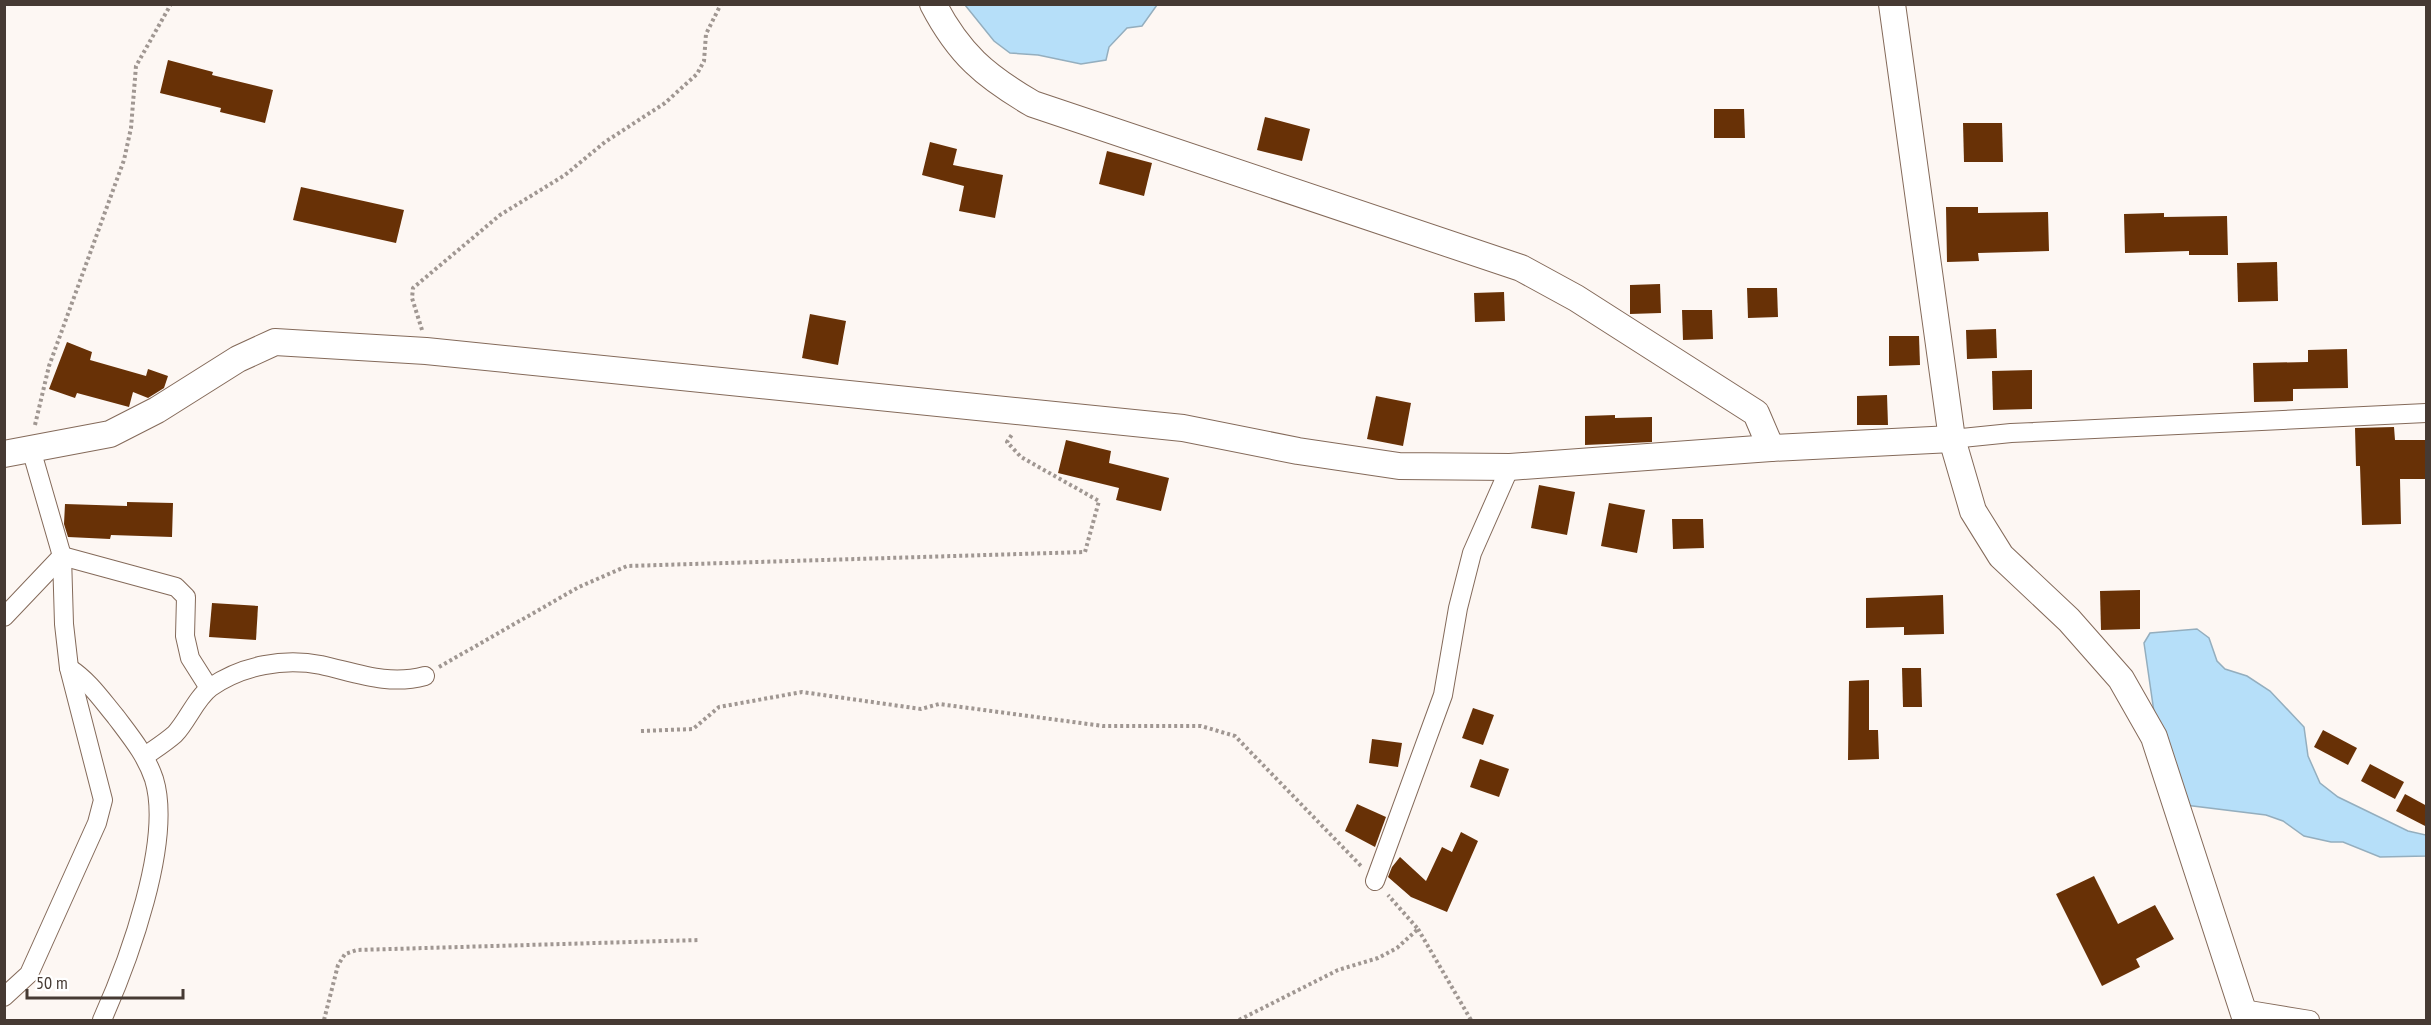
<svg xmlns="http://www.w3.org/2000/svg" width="2431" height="1025" viewBox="0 0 2431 1025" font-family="'PT Sans Narrow',sans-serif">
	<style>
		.water { fill: #b6dff9; stroke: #94aebe; stroke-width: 1.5 }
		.building { fill: #683106 }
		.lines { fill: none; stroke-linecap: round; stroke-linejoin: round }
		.street-casing { stroke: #846a5a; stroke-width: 20 }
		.secondary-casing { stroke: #846a5a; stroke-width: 28 }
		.path { stroke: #a09792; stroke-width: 4; stroke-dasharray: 3 3; stroke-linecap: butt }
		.street { stroke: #fff; stroke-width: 18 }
		.secondary { stroke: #fff; stroke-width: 26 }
	</style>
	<rect width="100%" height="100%" fill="#fdf7f3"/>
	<!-- water -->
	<g class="water">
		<polygon points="965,5 1157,5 1142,26 1127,28 1109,47 1106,60 1081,64 1038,55 1010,53 994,41"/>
		<polygon points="2197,629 2209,638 2217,661 2225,669 2247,676 2270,691 2304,727 2308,756 2320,783 2338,797 2408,831 2426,835 2426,856 2380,857 2343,842 2331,842 2304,836 2283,821 2266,815 2185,805 2154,712 2144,643 2150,633"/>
	</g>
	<!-- building -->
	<g class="building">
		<polygon points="168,60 213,72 212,75 273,90 265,123 220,112 221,108 160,93"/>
		<polygon points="1714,109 1744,109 1745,138 1714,138"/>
		<polygon points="1265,117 1310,129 1302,161 1257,150"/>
		<polygon points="1963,123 2002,123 2003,162 1964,162"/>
		<polygon points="930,142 957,149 953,165 1003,175 995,218 959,211 964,186 922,175"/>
		<polygon points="1107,151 1152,163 1144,196 1099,184"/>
		<polygon points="301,187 404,210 396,243 293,220"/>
		<polygon points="1946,207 1978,207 1978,213 2048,212 2049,251 1978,253 1979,261 1947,262"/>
		<polygon points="2164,213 2164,217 2227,216 2228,255 2189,255 2189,251 2125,253 2124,214"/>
		<polygon points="2277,262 2278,301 2238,302 2237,263"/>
		<polygon points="1660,284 1661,313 1630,314 1630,285"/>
		<polygon points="1747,288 1777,288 1778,317 1748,318"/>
		<polygon points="1504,292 1505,321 1475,322 1474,293"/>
		<polygon points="1682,310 1712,310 1713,339 1683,340"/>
		<polygon points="810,314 846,321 838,365 802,358"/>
		<polygon points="1996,329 1997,358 1967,359 1966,330"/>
		<polygon points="1889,336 1919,336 1920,365 1889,366"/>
		<polygon points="67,342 92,352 90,360 146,376 148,369 168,376 164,388 148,398 133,392 129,407 77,393 75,398 49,389"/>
		<polygon points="2347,349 2348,388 2293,389 2293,401 2254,402 2253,363 2308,362 2308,350"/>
		<polygon points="2032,370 2032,409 1993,410 1992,371"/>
		<polygon points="1887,395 1888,425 1857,425 1857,396"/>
		<polygon points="1376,396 1411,403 1403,446 1367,439"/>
		<polygon points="1615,415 1615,418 1652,417 1652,442 1585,445 1585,416"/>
		<polygon points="2394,427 2395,440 2427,440 2427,479 2400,479 2401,524 2362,525 2360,466 2356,466 2355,428"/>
		<polygon points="1066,440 1111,451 1109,463 1169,478 1161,511 1116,500 1119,488 1058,473"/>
		<polygon points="1539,485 1575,492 1567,535 1531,528"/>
		<polygon points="127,502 173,503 172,537 111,535 110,539 68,537 64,524 65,504 127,506"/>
		<polygon points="1609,503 1645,510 1637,553 1601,546"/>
		<polygon points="1672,519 1703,519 1704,548 1673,549"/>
		<polygon points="2140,590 2140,629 2101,630 2100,591"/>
		<polygon points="1943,595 1944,634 1904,635 1904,627 1866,628 1866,598"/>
		<polygon points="212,603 258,606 256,640 209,637"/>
		<polygon points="1902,668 1921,668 1922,707 1903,707"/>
		<polygon points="1869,680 1869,730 1878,730 1879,759 1848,760 1849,681"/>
		<polygon points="1473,708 1494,715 1483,745 1462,738"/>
		<polygon points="2323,730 2357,748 2348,765 2314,747"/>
		<polygon points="1372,739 1402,743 1398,767 1369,763"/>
		<polygon points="1480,759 1509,769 1499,797 1470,787"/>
		<polygon points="2370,764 2404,782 2395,799 2361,781"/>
		<polygon points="2405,794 2427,806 2427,827 2396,811"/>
		<polygon points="1357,804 1386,817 1375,847 1345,831"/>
		<polygon points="1461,832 1478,841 1447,912 1411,897 1388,877 1392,867 1400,857 1426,881 1442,847 1452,852"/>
		<polygon points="2094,876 2118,924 2155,905 2174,939 2136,959 2140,967 2102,986 2056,894"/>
	</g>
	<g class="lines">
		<!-- street casing -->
		<g class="street-casing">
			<g id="street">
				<polyline points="1952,439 2011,433 2426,413"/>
				<polyline points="62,556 176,587 186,597 185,636 190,658 209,688"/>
				<polyline points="4,617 62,556"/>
				<path d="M69 668C89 681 101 699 116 717 131 737 146 755 154 779 173 841 128 962 102 1020"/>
				<path d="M145 756C155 749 166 742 175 734 188 720 196 698 211 687 243 665 284 658 321 665 357 673 388 686 425 676"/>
				<polyline points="1375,881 1443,695 1458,608 1472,553 1510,467"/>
				<polyline points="4,997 29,974 97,823 103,800 69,668 64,624 62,556 31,449"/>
				<polyline points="2243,1009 2310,1020"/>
			</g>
		</g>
		<!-- secondary casing -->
		<g class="secondary-casing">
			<g id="secondary">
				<path d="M933 4C959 54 985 76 1033 104L1521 268 1576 298 1756 413 1771 448"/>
				<polyline points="1892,4 1952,439 1973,511 2001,556 2069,620 2121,679 2154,737 2246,1020"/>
				<polyline points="4,454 110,434 157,410 238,359 275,342 426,351 1183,428 1298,451 1399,466 1510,467 1771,448 1952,439"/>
			</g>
		</g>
		<!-- path -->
		<g class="path">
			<polyline points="422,330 412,298 413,288 500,215 565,175 605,142 665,103 697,74 704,61 706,34 721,4"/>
			<polyline points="35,425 49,366 124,160 131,128 136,66 171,4"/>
			<polyline points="439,667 579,587 627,566 1085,552 1099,501 1021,457 1007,442 1013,433"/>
			<polyline points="641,731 693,729 719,707 802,692 921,709 939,704 1103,726 1201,726 1235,736 1362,867"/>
			<polyline points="1418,929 1471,1020"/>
			<polyline points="324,1020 338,965 345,954 357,950 699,940"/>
			<polyline points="1239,1020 1338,970 1378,958 1397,948 1418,929 1388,895"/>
		</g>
		<!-- street -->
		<use href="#street" class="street"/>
		<!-- secondary -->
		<use href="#secondary" class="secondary"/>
	</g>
	<!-- border -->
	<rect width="2431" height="1025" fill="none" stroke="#463a33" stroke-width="12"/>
	<!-- scale -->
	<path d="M27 989v9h156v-9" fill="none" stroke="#463a33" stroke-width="3"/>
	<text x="36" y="989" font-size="18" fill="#463a33" stroke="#ffffff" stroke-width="4.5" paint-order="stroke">50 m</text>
</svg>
